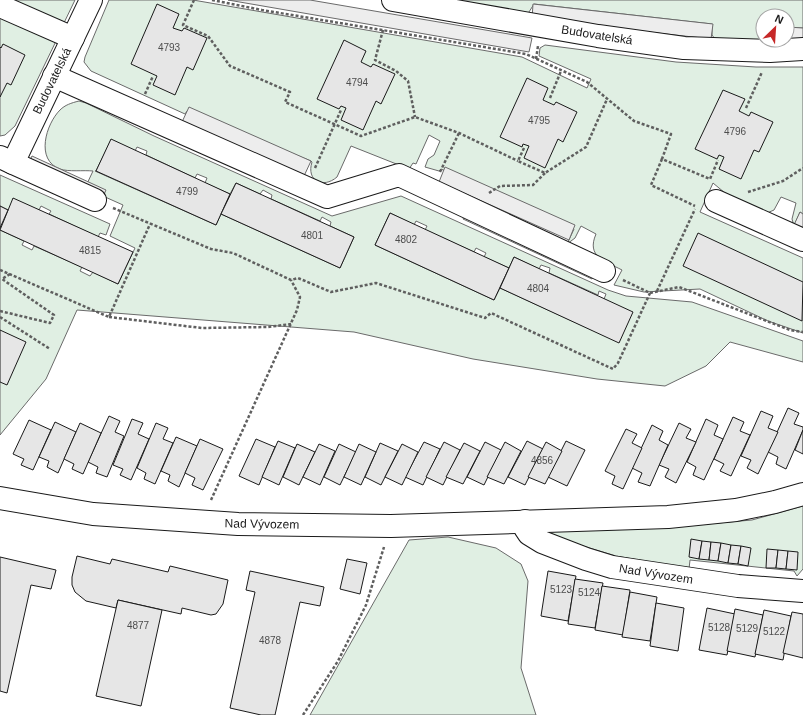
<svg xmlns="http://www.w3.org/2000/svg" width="803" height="715" viewBox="0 0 803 715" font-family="Arial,sans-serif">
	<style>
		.green { fill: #e0efe3; stroke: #6a6a6a; fill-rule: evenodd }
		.parking { fill: #ededed; stroke: #6a6a6a }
		.building { fill: #e6e6e6; stroke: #1a1a1a }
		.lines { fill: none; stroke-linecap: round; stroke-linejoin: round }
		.minor-casing { stroke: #1a1a1a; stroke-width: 24 }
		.path { stroke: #5f5f5f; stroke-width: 2.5; stroke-dasharray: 3 2; stroke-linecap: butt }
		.minor { stroke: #fff; stroke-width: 22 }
		.labels { text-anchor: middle; stroke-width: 3; stroke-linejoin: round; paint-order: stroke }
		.number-label { font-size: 10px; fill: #4d4d4d }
		.street-label { font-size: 12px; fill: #1a1a1a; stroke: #fff }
	</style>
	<rect width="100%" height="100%" fill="#fff"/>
	<!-- green -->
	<g class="green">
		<polygon points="6,0 75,0 62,27"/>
		<path d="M109 0H193L522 57 587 88 591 79 539 56 540 48 545 45 676 62 756 67H803V214L800 212 794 226 792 219 796 203 781 197 774 210 767 213 731 198 713 183 700 212 803 258V333L768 321 700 289 644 292 614 285 622 270C605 261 586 257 596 234L581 226 575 238 567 244 574 229 441 169 439 171 425 167 428 159 434 155 440 141 429 135 416 164 413 163 409 169 351 146 337 177C323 189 306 181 312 162L311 161 187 111 185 114 91 71 84 62 85 57Z"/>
		<polygon points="427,0 803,0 803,28 787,27 787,16 763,16 763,40 771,43 715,39 712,35 712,24 534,4 529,12 525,15"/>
		<polygon points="0,11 58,37 15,126 5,135 0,136"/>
		<path d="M79 101 86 103 154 136 332 216 401 196 608 290 626 296 692 302 803 341V362L730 342 706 366 665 386 597 379 473 359 354 332 77 310 46 379 0 435V230L24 241 22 245 32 250 34 246 82 267 80 271 90 276 93 272 118 284 135 248 110 236 123 205 85 188 93 171C84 170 68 172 60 169 35 160 46 124 60 110 65 105 71 103 79 101ZM111 140 135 151 137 147 147 151 146 155 195 178 197 174 207 178 205 183 230 194 236 183 260 194 263 190 272 195 271 199 320 221 322 217 331 222 330 226 354 237 340 268 221 214 216 225 95 171H96ZM390 213 414 225 416 221 427 226 425 230 474 252 476 248 486 253 484 257 509 268 514 257 539 269 541 265 550 268 549 273 598 295 599 291 606 294 592 330 500 288 494 300 375 245Z"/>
		<polygon points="0,175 110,224 106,235 100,233 98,237 49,214 51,211 41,206 39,210 8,210 0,206"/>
		<polygon points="803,506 803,569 797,576 794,571 690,560 689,569 616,556 550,536 547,530 660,528 752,520"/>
		<polygon points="448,537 496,548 521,564 528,581 521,668 536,715 310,715 409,540"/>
	</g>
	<!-- parking -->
	<g class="parking">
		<polygon points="228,0 310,0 532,38 529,52"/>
		<polygon points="533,4 713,24 711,39 532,19"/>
		<polygon points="787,27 803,28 803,45 787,40"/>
		<polygon points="189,107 311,161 304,176 182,122"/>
		<polygon points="32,156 106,190 100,203 26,168"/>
		<polygon points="445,167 575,225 569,240 439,182"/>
		<polygon points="467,211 596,271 592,279 463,219"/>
		<polygon points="800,212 803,214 803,231 793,227"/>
	</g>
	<!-- building -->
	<g class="building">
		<polygon points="157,4 179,14 173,28 182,31 184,28 207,38 193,70 187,67 175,95 153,85 157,76 131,64"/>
		<polygon points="344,40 366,51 361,62 371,67 373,64 395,74 381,104 376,101 363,130 341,120 346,108 341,106 339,109 317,99"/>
		<polygon points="3,44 25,55 11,85 7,83 0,97 0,47 1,48"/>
		<polygon points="527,78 548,88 543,100 554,105 556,102 577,112 563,142 558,139 545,168 524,158 529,146 523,144 522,147 500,137"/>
		<polygon points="723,90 745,99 739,111 749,116 751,112 773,122 759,152 754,150 741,179 719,169 724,157 719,155 717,159 695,149"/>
		<polygon points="111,139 230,194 216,225 96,171"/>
		<polygon points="236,183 354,237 340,268 221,214"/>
		<polygon points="13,198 133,252 118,284 0,230"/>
		<polygon points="0,206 8,210 0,228"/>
		<polygon points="390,213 509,268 494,300 375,245"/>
		<polygon points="698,233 803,282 802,321 683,266"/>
		<polygon points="514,257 633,312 619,343 500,288"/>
		<polygon points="0,330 26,342 7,385 0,382"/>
		<polygon points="788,408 799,413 794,424 803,427 803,430 786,469 776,464 778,457 768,452"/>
		<polygon points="761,411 773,416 768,428 778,432 758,474 747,468 751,460 741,456"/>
		<polygon points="109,416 120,421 115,432 124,436 107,477 96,473 98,467 88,462"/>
		<polygon points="733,417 744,422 740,431 750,435 731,476 720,471 724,464 714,459"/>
		<polygon points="132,419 143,423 138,434 149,439 131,480 120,475 123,469 113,465"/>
		<polygon points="706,419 718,425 714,435 723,439 704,480 693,475 696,467 687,462"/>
		<polygon points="29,420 51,430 33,470 21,465 24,459 13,454"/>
		<polygon points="55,422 76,432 58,473 47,467 49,461 39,457"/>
		<polygon points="80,423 101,433 83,474 72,469 74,464 64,459"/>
		<polygon points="156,423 168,428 163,439 173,443 155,484 144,479 146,473 137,468"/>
		<polygon points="679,423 691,429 686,438 696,442 676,483 665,477 669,469 659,465"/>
		<polygon points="652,425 663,431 659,440 668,445 650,486 638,482 642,473 632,468"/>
		<polygon points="626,429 637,434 632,443 642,448 623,489 612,484 615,476 605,471"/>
		<polygon points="803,430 803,454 795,450"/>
		<polygon points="176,437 197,446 179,487 168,481 170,475 161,471"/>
		<polygon points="200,439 223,449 203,490 192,485 195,478 185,473"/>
		<polygon points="256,439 275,447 259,485 239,476"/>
		<polygon points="278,441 295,448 279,485 262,477"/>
		<polygon points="527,441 543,449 525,485 508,477"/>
		<polygon points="566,441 585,450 567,486 548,477"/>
		<polygon points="424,442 440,449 423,485 405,477"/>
		<polygon points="444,442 460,450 443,485 426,477"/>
		<polygon points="485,442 501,450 484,485 467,477"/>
		<polygon points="505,442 521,451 504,484 487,477"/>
		<polygon points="546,442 562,451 545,484 528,477"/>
		<polygon points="380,443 398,451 381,485 365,477"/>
		<polygon points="464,443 480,451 463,484 446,477"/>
		<polygon points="297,444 315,452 299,485 283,477"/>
		<polygon points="319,444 335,451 320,485 303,477"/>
		<polygon points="339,444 356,452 340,485 324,477"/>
		<polygon points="359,444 376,452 361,485 344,477"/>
		<polygon points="402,444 418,452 402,485 385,477"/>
		<polygon points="691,539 702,541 699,559 689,557"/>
		<polygon points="702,541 711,542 709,560 699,559"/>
		<polygon points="711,542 721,543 718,561 709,560"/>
		<polygon points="721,543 731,545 728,563 718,561"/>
		<polygon points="731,545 741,546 738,564 728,563"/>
		<polygon points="741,546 751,548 748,566 738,564"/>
		<polygon points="767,549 778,550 776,568 766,568"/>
		<polygon points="778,550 788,551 786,569 776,568"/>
		<polygon points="788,551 798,552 797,570 786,569"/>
		<polygon points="77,556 110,564 112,559 168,572 170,566 228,580 223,604 216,614 211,615 182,608 181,614 118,600 116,608 86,601 75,592 72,585 72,577"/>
		<polygon points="0,557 56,570 51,589 31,585 7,693 0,691"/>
		<polygon points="347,559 367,563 360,594 340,589"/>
		<polygon points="250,571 324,587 320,606 300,602 275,715 261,715 230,708 255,592 246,590"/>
		<polygon points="548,571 576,576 568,621 541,616"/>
		<polygon points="575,579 603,583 595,628 568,624"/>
		<polygon points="602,586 630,590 623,635 595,630"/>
		<polygon points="630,592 657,597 650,641 622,637"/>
		<polygon points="118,600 162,610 141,706 96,696"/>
		<polygon points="656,603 684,608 678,651 650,646"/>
		<polygon points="707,608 735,614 727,655 699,650"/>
		<polygon points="735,609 763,615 755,657 727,651"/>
		<polygon points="764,610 791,616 783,660 755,654"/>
		<polygon points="792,612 803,614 803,658 783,653"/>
	</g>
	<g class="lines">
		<!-- minor casing -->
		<g class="minor-casing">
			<g id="minor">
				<polyline points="393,0 598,36 684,48 770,51 803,49"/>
				<polyline points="0,6 73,38"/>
				<polyline points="54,76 327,197 399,175 604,271"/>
				<polyline points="0,157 13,163 91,0"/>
				<polyline points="13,163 95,200"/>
				<polyline points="716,201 803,240"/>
				<polyline points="0,498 93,514 238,524 391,526 668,517 736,510 775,502 803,494"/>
				<polyline points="525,521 525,528 529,534 542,542 586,559 612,567 738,586 803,591"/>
			</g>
		</g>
		<!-- path -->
		<g class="path">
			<polyline points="194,0 183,25 208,36 230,66 290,92 285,102 361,136 415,117 459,133 518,161"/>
			<polyline points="212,0 262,10 526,54 587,82 634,121 671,134 662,159 710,179 718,160"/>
			<polyline points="383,30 375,60 396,71 408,81 415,117"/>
			<polyline points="536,59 538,46"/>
			<polyline points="145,94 153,76"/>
			<polyline points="550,98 561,71"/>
			<polyline points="746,108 762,72"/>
			<polyline points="524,148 518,161 545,173 586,147 607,99"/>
			<polyline points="662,159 651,185 695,206"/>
			<polyline points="315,168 341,110"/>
			<polyline points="440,172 459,133"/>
			<polyline points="748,192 783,181 803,168"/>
			<polyline points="489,193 500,186 533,185 545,173"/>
			<polyline points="113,208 211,249 233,253 291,280 298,278 331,292 376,283 485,318 491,313 613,369 618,363 650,293"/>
			<polyline points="0,270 109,317 150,224"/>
			<polyline points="623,280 650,293 679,287 790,330 803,332"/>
			<polyline points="657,291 695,209"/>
			<polyline points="0,311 50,323 54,315 2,279 10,274"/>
			<polyline points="0,317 50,349"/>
			<polyline points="109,317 202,328 268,327 291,324"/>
			<polyline points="211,500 297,310 300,297 291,280"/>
			<polyline points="303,715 338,661 366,605 384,547"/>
		</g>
		<!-- minor -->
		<use href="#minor" class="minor"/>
	</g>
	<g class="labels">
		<!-- number labels -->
		<g class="number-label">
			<text x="169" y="51">4793</text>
			<text x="357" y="86">4794</text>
			<text x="539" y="124">4795</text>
			<text x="735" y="135">4796</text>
			<text x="187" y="195">4799</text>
			<text x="312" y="239">4801</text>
			<text x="406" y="243">4802</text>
			<text x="90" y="254">4815</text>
			<text x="538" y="292">4804</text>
			<text x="542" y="464">4856</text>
			<text x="561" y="593">5123</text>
			<text x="589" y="596">5124</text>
			<text x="138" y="629">4877</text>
			<text x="719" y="631">5128</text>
			<text x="747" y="632">5129</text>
			<text x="774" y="635">5122</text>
			<text x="270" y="644">4878</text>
		</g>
		<!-- street labels -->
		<g class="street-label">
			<text transform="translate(597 35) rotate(9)" y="4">Budovatelská</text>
			<text transform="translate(52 81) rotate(-64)" y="4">Budovatelská</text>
			<text transform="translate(262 524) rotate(1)" y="4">Nad Vývozem</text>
			<text transform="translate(656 574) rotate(9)" y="4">Nad Vývozem</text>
		</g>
	</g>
	<!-- north arrow -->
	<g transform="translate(775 28) rotate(25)"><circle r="19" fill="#ffffff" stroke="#a3a3a3"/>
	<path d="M0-3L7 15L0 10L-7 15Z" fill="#c62828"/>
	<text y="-6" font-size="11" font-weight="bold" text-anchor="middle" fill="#1a1a1a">N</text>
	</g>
</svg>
